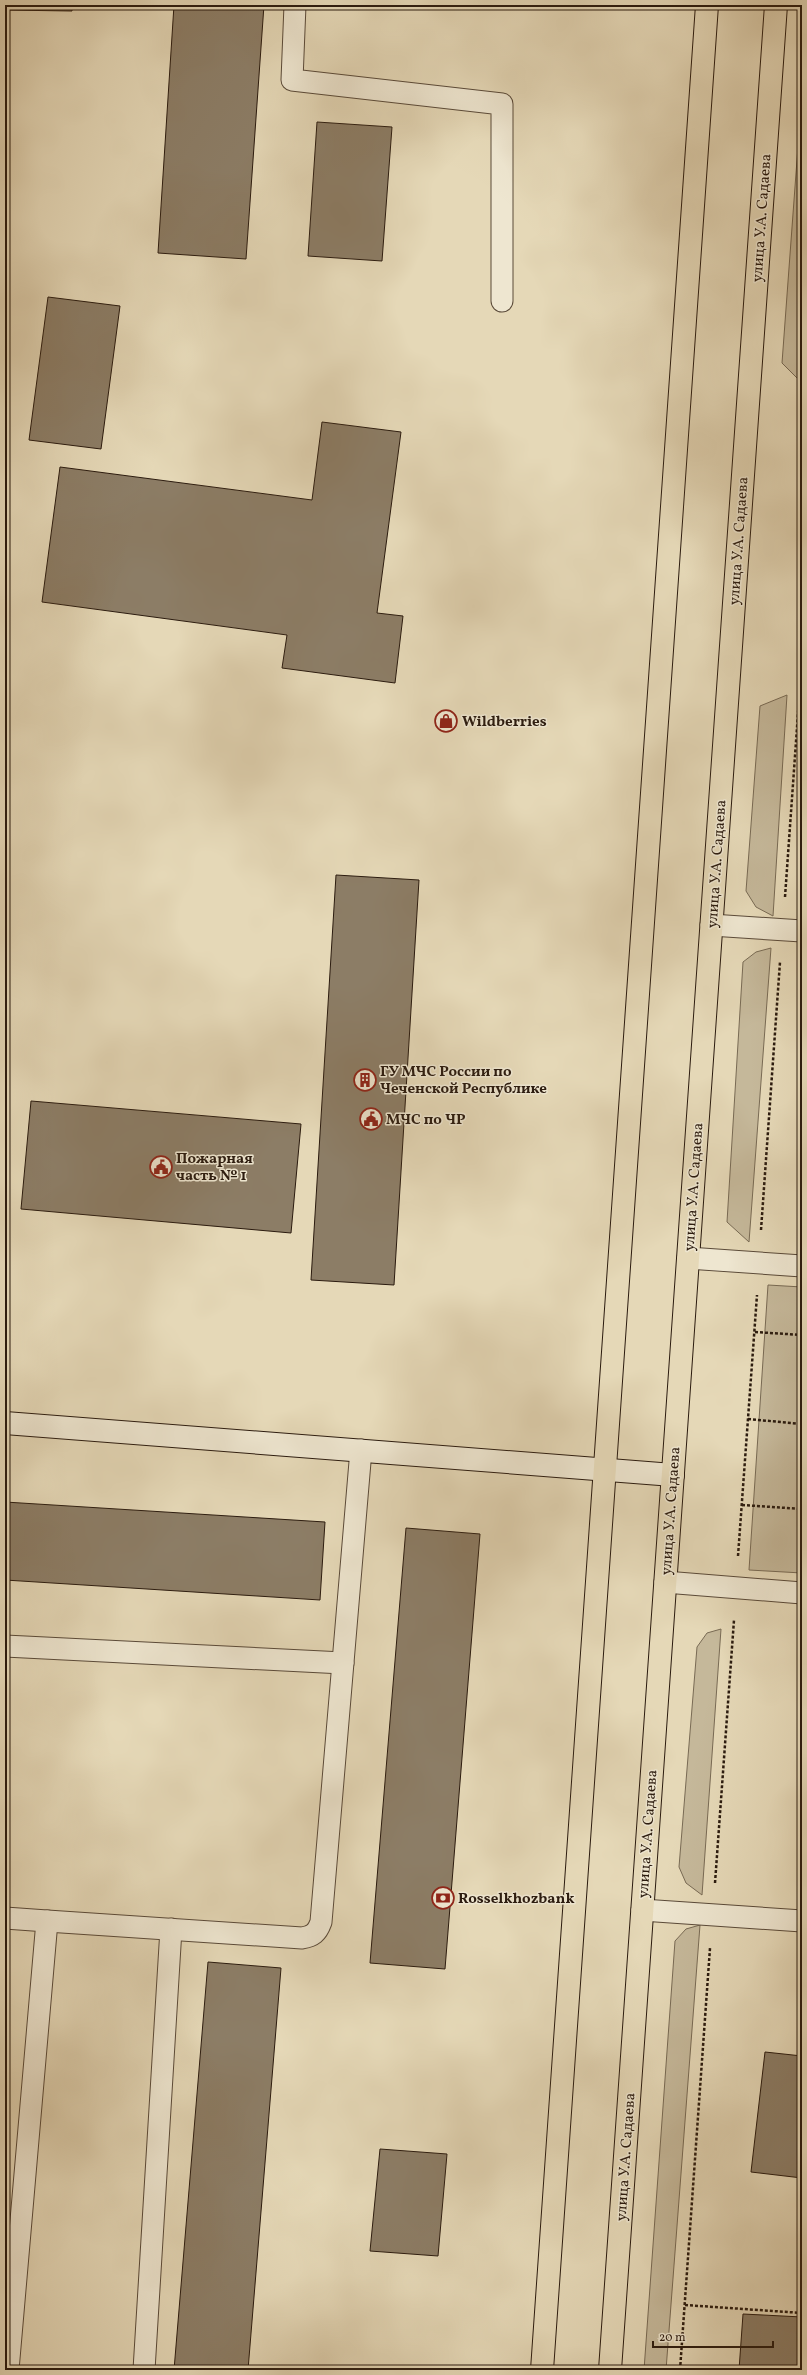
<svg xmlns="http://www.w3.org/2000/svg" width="807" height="2375" viewBox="0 0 807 2375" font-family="Vollkorn,serif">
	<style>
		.green { fill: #c5b89a; stroke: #786a54 }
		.building { fill: #8c7d66; stroke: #2b1b0f }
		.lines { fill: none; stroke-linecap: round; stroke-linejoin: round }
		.lane-casing { stroke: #5a4a39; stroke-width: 23 }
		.secondary-casing { stroke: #2b1b0f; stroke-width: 24 }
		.primary-casing { stroke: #2b1b0f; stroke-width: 24 }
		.path { stroke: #2b1b0f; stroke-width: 2.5; stroke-dasharray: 3 2; stroke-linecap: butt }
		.lane { stroke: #eee6d0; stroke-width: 21 }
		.secondary { stroke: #eee6d0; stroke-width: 22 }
		.primary { stroke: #e5d8b7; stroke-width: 22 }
		.labels { text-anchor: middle; stroke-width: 3; stroke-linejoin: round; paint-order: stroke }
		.street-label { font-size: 15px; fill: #2b1b0f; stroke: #eee6d0 }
		.poi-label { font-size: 15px; font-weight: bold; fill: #2b1b0f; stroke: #eee6d0; text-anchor: start }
	</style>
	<rect width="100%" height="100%" fill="#e5d8b7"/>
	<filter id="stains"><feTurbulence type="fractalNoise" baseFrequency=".005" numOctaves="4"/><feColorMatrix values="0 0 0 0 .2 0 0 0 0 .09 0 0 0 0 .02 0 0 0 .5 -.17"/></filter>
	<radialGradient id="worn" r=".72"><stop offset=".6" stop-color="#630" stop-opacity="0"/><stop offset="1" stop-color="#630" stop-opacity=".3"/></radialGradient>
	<!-- green -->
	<g class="green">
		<polygon points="802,92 802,383 782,363"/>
		<polygon points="787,695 773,916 756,907 746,891 760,706"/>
		<polygon points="771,948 749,1242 727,1222 743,962 756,952"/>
		<polygon points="768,1285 802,1287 802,1573 749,1570"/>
		<polygon points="721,1629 702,1895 686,1883 679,1867 697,1647 707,1633"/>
		<polygon points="700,1925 666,2370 644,2370 675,1941 686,1929"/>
	</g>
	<!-- building -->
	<g class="building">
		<polygon points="5,5 72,5 72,11 5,10"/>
		<polygon points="174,5 264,5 246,259 158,253"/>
		<polygon points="317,122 392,127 382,261 308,256"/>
		<polygon points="48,297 120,306 101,449 29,440"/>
		<polygon points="322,422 401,432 377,613 403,616 395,683 282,668 287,635 42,602 60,467 312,500"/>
		<polygon points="336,875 419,880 394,1285 311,1280"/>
		<polygon points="31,1101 301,1124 291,1233 21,1209"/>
		<polygon points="5,1502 325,1522 320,1600 5,1580"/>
		<polygon points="406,1528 480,1534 445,1969 370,1963"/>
		<polygon points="208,1962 281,1968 248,2370 174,2370"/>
		<polygon points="765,2052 802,2056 802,2178 751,2172"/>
		<polygon points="380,2149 447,2154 438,2256 370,2251"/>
		<polygon points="743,2314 802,2317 802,2370 739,2370"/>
	</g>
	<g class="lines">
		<!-- lane casing -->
		<g class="lane-casing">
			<g id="lane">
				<polyline points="295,5 292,80 502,104 502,301"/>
				<polyline points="711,925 802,931"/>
				<polyline points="688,1258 802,1266"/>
				<polyline points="665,1582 802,1593"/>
				<polyline points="5,1646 343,1663"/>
				<polyline points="642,1910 802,1921"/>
				<polyline points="5,1918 47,1921 8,2370"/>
				<path d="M47 1921 302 1938C313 1936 317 1933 321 1922L361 1450"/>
				<polyline points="144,2370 171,1929"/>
			</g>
		</g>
		<!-- secondary casing -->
		<g class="secondary-casing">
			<polyline id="secondary" points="5,1423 673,1475"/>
		</g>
		<!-- primary casing -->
		<g class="primary-casing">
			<g id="primary">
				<polyline points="542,2370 707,5"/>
				<polyline points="610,2370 776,5"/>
			</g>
		</g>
		<!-- path -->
		<g class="path">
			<polyline points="785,897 802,657"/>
			<polyline points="761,1230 780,962"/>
			<polyline points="755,1332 802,1335"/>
			<polyline points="748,1419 802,1424"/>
			<polyline points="742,1505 802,1509"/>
			<polyline points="738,1556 757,1295"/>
			<polyline points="715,1883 734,1620"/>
			<polyline points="685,2305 802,2313"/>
			<polyline points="680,2370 710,1948"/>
		</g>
		<!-- lane -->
		<use href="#lane" class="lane"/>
		<!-- secondary -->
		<use href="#secondary" class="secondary"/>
		<!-- primary -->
		<use href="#primary" class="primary"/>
	</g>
	<!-- icons -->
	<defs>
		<g id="shop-ring" transform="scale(1.15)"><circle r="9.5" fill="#eee6d0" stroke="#8f2418" stroke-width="1.5"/><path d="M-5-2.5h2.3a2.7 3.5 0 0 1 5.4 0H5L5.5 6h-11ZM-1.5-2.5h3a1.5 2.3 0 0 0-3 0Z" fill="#8f2418"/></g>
		<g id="building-ring" transform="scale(1.15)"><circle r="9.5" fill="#eee6d0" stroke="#8f2418" stroke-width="1.5"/><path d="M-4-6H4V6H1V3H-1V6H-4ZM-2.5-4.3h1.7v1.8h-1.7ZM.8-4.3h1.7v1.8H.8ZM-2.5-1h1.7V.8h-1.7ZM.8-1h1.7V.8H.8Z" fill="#8f2418"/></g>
		<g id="civic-ring" transform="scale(1.15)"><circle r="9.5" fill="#eee6d0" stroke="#8f2418" stroke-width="1.5"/><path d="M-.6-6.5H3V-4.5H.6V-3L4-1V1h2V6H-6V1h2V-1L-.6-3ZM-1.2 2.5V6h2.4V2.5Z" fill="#8f2418"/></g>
		<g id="bank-ring" transform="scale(1.15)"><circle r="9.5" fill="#eee6d0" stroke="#8f2418" stroke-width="1.5"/><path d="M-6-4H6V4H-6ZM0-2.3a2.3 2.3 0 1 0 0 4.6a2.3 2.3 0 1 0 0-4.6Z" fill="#8f2418"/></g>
	</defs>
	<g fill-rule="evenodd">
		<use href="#shop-ring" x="446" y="721"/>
		<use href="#building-ring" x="365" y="1080"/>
		<use href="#civic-ring" x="371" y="1119"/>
		<use href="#civic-ring" x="161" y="1167"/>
		<use href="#bank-ring" x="443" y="1898"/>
	</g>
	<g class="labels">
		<!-- street labels -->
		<g class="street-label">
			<text transform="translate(761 218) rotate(-86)" y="5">улица У.А. Садаева</text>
			<text transform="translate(738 541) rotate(-86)" y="5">улица У.А. Садаева</text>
			<text transform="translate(716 864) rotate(-86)" y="5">улица У.А. Садаева</text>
			<text transform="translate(693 1187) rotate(-86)" y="5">улица У.А. Садаева</text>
			<text transform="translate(670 1511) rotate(-86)" y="5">улица У.А. Садаева</text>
			<text transform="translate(647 1834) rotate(-86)" y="5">улица У.А. Садаева</text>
			<text transform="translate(625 2157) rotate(-86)" y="5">улица У.А. Садаева</text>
		</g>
		<!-- poi labels -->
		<g class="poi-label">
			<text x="462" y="726">Wildberries</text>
			<text x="380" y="1076">ГУ МЧС России по<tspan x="380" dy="17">Чеченской Республике</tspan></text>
			<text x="386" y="1124">МЧС по ЧР</text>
			<text x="176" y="1163">Пожарная<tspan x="176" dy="17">часть № 1</tspan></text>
			<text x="458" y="1903">Rosselkhozbank</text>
		</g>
	</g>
	<!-- margin -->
	<rect width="807" height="2375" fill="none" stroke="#e5d8b7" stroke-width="20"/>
	<rect x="6" y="6" width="795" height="2363" fill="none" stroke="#2b1b0f" stroke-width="2"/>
	<rect x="10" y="10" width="787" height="2355" fill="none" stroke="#2b1b0f"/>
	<!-- scale -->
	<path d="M653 2341v6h120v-6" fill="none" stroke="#2b1b0f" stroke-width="2"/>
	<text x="659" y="2341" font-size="12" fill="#2b1b0f" stroke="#eee6d0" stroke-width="3" paint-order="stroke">20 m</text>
	<rect width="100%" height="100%" filter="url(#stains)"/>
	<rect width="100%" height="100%" fill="url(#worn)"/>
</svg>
